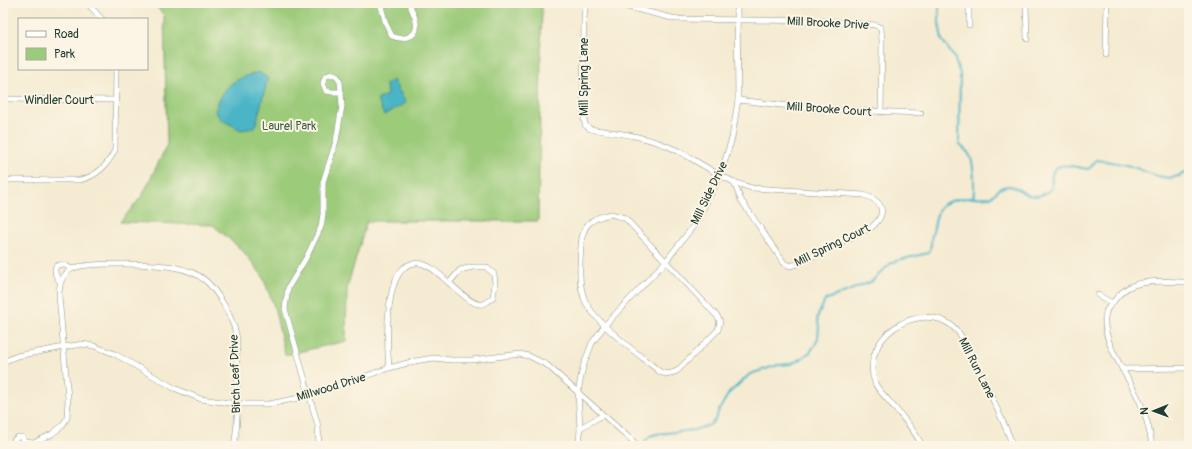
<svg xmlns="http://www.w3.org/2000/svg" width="1192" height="449" viewBox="0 0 1192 449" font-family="Pangolin,sans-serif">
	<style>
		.green { fill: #9ccb7a; stroke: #5e8457 }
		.water { fill: #4ab5c7; stroke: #34797e }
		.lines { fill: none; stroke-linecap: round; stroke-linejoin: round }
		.stream { stroke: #4ab5c7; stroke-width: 2 }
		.minor-casing { stroke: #8a9483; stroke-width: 6 }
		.minor { stroke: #fff; stroke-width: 5 }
		.labels { text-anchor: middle; stroke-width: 4; stroke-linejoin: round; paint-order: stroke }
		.street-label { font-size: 12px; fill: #1f3d34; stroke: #fcf5e5 }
		.park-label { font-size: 12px; fill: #3e6046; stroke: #fcf5e5 }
	</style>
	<rect width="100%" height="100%" fill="#fcf5e5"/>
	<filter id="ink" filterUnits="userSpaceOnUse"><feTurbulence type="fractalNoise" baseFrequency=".025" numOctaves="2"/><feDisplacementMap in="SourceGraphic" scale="8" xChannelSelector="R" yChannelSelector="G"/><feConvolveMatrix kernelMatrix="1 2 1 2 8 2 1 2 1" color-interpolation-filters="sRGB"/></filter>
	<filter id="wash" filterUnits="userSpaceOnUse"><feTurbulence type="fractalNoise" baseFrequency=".012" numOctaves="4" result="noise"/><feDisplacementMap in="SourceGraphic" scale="16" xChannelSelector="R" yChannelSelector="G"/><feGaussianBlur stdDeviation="0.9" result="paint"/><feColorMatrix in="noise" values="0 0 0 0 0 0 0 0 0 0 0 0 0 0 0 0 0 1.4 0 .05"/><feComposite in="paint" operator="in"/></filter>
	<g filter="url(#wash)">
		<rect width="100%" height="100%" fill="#f5ebd2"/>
		<!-- green -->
		<polygon class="green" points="153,3 542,3 538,221 367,221 347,288 346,341 285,355 274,306 262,275 243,251 213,225 120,222 142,196 167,145 164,15"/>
		<!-- water -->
		<g class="water">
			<path d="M258 72 268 78 255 128 241 130 220 119 215 111C224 85 232 80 258 72Z"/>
			<polygon points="393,80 406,103 384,115 377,100 387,95 386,84"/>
		</g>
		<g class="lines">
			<!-- stream -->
			<g class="stream">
				<path d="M939 3V23L942 40 954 57 960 74 959 144C962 147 968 151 970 156 974 163 975 190 973 198"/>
				<path d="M645 441 650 436 657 434 694 430 710 425 715 420 719 410 729 393 750 374 778 365 791 364 801 359 810 352 815 345 818 338 819 326 817 318 825 300 871 282 891 263 899 260 928 253C933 246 930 243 932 235 935 227 935 215 940 208 948 196 978 198 991 197 995 194 998 189 1003 187 1019 181 1022 201 1041 195 1046 193 1049 192 1052 188 1052 184 1051 179 1052 175 1055 159 1076 168 1088 169L1091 167 1096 160C1108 161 1124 164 1136 168 1147 172 1162 180 1175 177 1180 176 1185 173 1189 171"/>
			</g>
		</g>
	</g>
	<g filter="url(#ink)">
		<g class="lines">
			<!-- minor casing -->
			<g class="minor-casing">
				<g id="minor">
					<polyline points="87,3 102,19"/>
					<path d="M380 3 386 24 392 36C398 39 402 39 408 37 424 32 413 13 409 3"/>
					<path d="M588 3 585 8 584 19 583 108 585 125 590 129C620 133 651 137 678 151 703 164 724 181 752 188L864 195C883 201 888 213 872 227L797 264 790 266 784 263 741 200 734 183"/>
					<polyline points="612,3 676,19 828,21 875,25 881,28 882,41 881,112"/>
					<polyline points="969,3 969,25"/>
					<polyline points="1026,3 1027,39"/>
					<polyline points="1106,55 1107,3"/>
					<polygon points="331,74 337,76 340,82 341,92 332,92 326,91 323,83 325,77"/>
					<polyline points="3,99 116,100"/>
					<polyline points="738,100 816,109 921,113"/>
					<path d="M3 180H80C97 176 107 166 115 150L116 69"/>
					<path d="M611 214 625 218 717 316 720 321 718 330 677 371C671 374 666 375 660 372 641 356 590 319 584 298 578 281 580 263 581 246 582 224 591 218 611 214Z"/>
					<path d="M473 267H486L494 274 495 284 493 297C490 300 487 303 483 304 473 307 457 289 449 283L460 270Z"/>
					<path d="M60 282C56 277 53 272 56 266 63 263 66 265 71 269"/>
					<polyline points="1098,295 1112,303"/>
					<polyline points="3,362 17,356 64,347 83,344 94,346 115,354 174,388 201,399 237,404 269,404 309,396 389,368 415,361 434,358 451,360 472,360 520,354 529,356 547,365 635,443 640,446"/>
					<path d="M389 368C387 345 382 261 418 263 430 264 441 276 449 283"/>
					<polyline points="1122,369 1189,368"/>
					<polyline points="580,428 603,415"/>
					<path d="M25 442 34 443 52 434 62 426 67 418 68 398 59 296C59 285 61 277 70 270 81 261 156 264 173 267 184 269 197 273 206 281 219 293 232 317 236 334 238 343 236 354 237 364 237 391 239 419 234 446"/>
					<polyline points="14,446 14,440 18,437 22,437 24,440 24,446"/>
					<polyline points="319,446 318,426 285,309 288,288 306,258 321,227 323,214 323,182 336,141 342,106 341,92"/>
					<polyline points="579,446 580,428 578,392 583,367 592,343 605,325 666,261 695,224 720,176 732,138 738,100 737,3"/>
					<path d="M922 446C914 429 900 414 888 400 884 395 877 389 875 383 859 340 915 300 951 325 964 335 971 355 978 369 990 394 1003 419 1013 446"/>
					<path d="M1152 446C1150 430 1146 416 1140 402 1130 378 1098 339 1106 312 1107 308 1111 305 1113 302 1119 294 1125 288 1134 285 1150 279 1172 282 1189 282"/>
				</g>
			</g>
			<!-- minor -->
			<use href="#minor" class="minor"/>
		</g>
	</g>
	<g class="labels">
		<!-- street labels -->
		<g class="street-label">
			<text transform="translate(828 23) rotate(3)" y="4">Mill Brooke Drive</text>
			<text transform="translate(584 77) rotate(-90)" y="4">Mill Spring Lane</text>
			<text x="59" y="104">Windler Court</text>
			<text transform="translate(829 109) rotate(4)" y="4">Mill Brooke Court</text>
			<text transform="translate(709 193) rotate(-64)" y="4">Mill Side Drive</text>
			<text transform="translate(832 245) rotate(-26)" y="4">Mill Spring Court</text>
			<text transform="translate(977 368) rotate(63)" y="4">Mill Run Lane</text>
			<text transform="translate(235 374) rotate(-92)" y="4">Birch Leaf Drive</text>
			<text transform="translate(331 387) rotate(-17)" y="4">Millwood Drive</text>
		</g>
		<!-- park labels -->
		<g class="park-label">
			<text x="289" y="130">Laurel Park</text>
		</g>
	</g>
	<!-- margin -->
	<rect width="1192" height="449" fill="none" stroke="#fcf5e5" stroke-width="16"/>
	<!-- legend -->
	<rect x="18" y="18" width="130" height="52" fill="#fcf5e5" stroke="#a4ab9e"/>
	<rect x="26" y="31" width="20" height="6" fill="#ffffff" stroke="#a4ab9e"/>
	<text x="54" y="38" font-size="12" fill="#1f3d34">Road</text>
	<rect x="26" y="48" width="20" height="12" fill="#9ccb7a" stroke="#a4ab9e"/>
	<text x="54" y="58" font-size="12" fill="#1f3d34">Park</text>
	<!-- north arrow -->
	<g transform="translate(1154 411) rotate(269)" stroke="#fcf5e5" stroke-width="3" paint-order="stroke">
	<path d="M0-3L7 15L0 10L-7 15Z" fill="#1f3d34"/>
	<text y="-6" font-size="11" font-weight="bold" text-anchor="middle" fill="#1f3d34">N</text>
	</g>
</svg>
